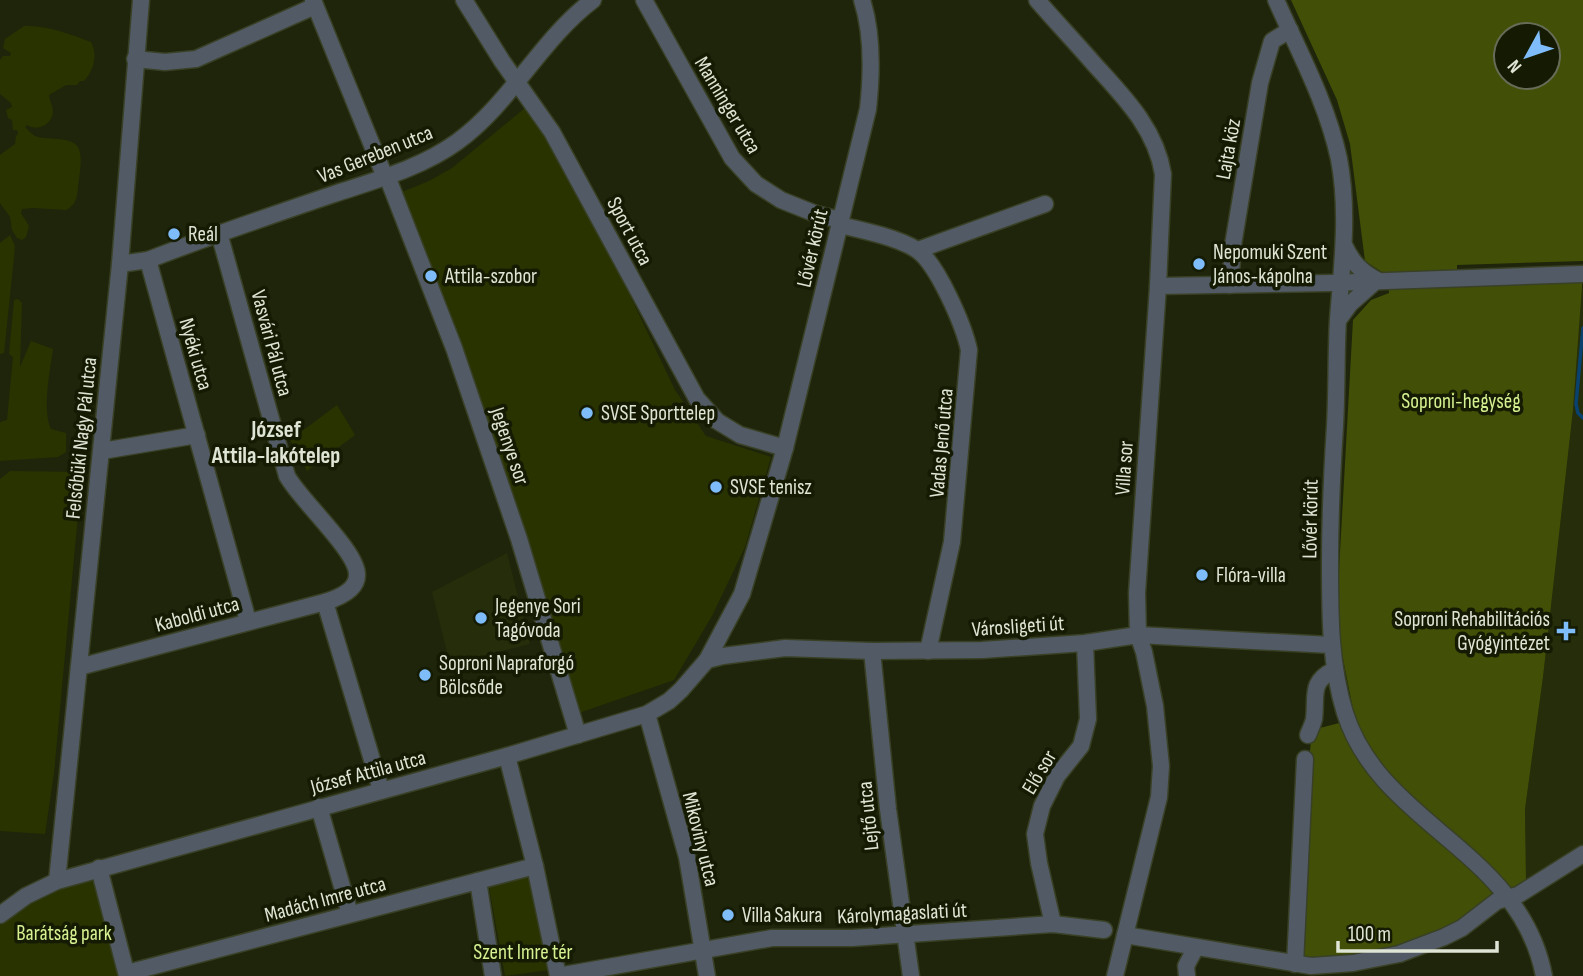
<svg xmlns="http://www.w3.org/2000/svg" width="1583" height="976" viewBox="0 0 1583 976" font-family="'Sofia Sans Condensed',sans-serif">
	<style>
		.built { fill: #252d0b }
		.green { fill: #283300 }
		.forest { fill: #415006; fill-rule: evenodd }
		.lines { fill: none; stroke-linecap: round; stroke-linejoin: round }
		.stream { stroke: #09426f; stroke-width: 3.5 }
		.minor-casing { stroke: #394026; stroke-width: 19 }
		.minor { stroke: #525b65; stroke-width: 16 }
		.poi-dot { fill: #7ebdf9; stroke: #151b03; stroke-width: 2.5 }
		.labels { text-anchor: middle; stroke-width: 7; stroke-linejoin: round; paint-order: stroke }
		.street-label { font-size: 21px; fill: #dfe5d5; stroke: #151b03 }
		.poi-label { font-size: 21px; fill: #dfe5d5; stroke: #151b03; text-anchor: start }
		.park-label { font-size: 21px; fill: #d6f191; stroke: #151b03 }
		.neighbourhood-label { font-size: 23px; font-weight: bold; fill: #dfe5d5; stroke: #151b03 }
	</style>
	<rect width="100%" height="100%" fill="#1e250a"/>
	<!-- built -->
	<g class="built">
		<polygon points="1581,288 1583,288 1583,848 1526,882 1525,809 1543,677 1573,410"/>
		<polygon points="507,553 530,644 450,664 432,592"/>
	</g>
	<!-- green -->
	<g class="green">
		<path d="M24 26C47 25 70 34 91 42 98 55 94 70 84 81H80L77 85H66L49 95C49 99 51 102 52 106 57 121 40 133 27 125L25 127C29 131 32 135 38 137 48 140 74 136 79 149 83 159 79 177 78 187 77 198 76 205 66 210L33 208 22 209 21 213 29 226 26 237 22 240 17 238 12 230 10 217 0 203V155L15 144 16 136 18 134 17 130H13L12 120 8 118 6 110 12 107 11 103 0 94V60L3 56H10L11 53 3 48 5 39Z"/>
		<polygon points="525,108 547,138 615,264 675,390 706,436 771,457 745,547 712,616 674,680 576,714 525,532 461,350 397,194 429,181 452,168"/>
		<polygon points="10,235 15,246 14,257 4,353 0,354 0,243"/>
		<path d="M18 299 22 303 20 367 31 341 53 349C50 370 42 410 51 429L66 433V452L58 457 0 461V422L7 420 13 357 9 354 14 300Z"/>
		<polygon points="337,405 355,435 307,471 290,440"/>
		<polygon points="10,471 82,472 54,773 45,834 0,831 0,479"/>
		<polygon points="529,876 549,970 505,976 489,887"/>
		<path d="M91 880 101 894 119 976H0V925C27 903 56 883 91 880Z"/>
	</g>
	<!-- forest -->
	<path class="forest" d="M1291 0H1583V261L1457 265V275L1583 272 1573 410 1543 677 1525 809 1526 882 1484 908 1406 949 1299 962 1308 772 1312 730 1355 719 1336 624 1353 320 1371 300 1389 293 1388 276 1365 261 1350 144 1337 100ZM1506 35H1548V77H1506Z"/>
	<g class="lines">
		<!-- stream -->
		<polyline class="stream" points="1583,328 1576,404 1578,413 1583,418"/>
		<!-- minor casing -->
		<g class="minor-casing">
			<g id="minor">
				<polyline points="313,0 385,177"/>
				<polyline points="464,0 502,61 552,132 697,399 717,421 740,435 785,448"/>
				<polyline points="644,0 732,158 756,184 781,200 816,214 840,220"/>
				<path d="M1037 0C1056 22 1076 43 1095 65 1124 97 1156 129 1163 174L1158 286 1137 593 1138 635 1144 652 1155 706 1161 766 1159 797 1115 976"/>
				<path d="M1276 0C1299 52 1327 103 1339 159 1349 211 1342 266 1338 319 1336 354 1337 390 1335 426 1332 472 1330 518 1330 565 1330 615 1330 665 1345 713 1380 825 1520 850 1544 976"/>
				<polyline points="135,59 165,62 196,59 315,6"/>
				<polyline points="387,176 454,348 519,539 578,735"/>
				<path d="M840 225C862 230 899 238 917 250 937 263 964 326 969 350L952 542 928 651"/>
				<path d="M219 233 287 476C300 500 358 552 357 575 357 590 338 598 325 602L381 790"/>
				<path d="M1344 245C1352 262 1360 271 1377 280"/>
				<polyline points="918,250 1045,204"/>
				<polyline points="148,260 248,621"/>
				<path d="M120 264 148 260C210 236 272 215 334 194 376 180 421 168 457 142 511 103 540 40 593 0"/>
				<polyline points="1230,285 1233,245 1260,83 1272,41 1290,30"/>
				<polyline points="1158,286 1330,283 1583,274"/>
				<polyline points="1339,319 1350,304 1377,280"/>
				<polyline points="102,451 197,435"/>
				<polyline points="872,651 888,809 911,976"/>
				<polyline points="707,660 723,656 785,648 872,651 982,650 1085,643 1138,635 1331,645"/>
				<polyline points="79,667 325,602"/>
				<polyline points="647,714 687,857 707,976"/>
				<path d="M1308 735C1310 730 1313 724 1314 719 1317 696 1309 682 1334 670"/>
				<polyline points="507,756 535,866 558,976 772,938 852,938 1053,924 1104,930"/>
				<polyline points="319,807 350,914"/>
				<polyline points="99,868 127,976"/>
				<polyline points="57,881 120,264 141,0"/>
				<polyline points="478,881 493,976"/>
				<path d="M0 915 26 896 57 881 507 756 647 714 669 701 681 690 707 660 742 594 785 448 868 109C872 73 873 34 862 0"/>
				<polyline points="1053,924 1039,863 1035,834 1042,806 1057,776 1081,746 1088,719 1085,643"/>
				<polyline points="1125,935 1311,966 1353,963 1399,954 1444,937 1462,928 1497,901 1518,895 1583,854"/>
				<polyline points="1295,964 1305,759"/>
				<polyline points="127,973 535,866"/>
				<polyline points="1187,976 1186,966 1196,947"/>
			</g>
		</g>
		<!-- minor -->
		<use href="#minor" class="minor"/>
	</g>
	<!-- markers -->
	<g class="poi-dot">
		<circle cx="174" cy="234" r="7"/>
		<circle cx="1199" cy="264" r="7"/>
		<circle cx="431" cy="276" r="7"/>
		<circle cx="587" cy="413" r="7"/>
		<circle cx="716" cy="487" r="7"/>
		<circle cx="1202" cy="575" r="7"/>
		<circle cx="481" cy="618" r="7"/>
		<path d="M1562.5 620.5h7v7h7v7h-7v7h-7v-7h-7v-7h7z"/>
		<circle cx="425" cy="675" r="7"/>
		<circle cx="728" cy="915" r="7"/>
	</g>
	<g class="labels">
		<!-- street labels -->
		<g class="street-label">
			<text transform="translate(728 105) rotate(59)" y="7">Manninger utca</text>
			<text transform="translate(1228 149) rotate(-80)" y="7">Lajta köz</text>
			<text transform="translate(375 154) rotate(-22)" y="7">Vas Gereben utca</text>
			<text transform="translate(630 231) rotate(62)" y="7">Sport utca</text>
			<text transform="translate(812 248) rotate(-77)" y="7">Lővér körút</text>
			<text transform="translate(272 343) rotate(75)" y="7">Vasvári Pál utca</text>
			<text transform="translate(196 354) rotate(74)" y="7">Nyéki utca</text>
			<text transform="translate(81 438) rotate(-84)" y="7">Felsőbüki Nagy Pál utca</text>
			<text transform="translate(941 443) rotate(-85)" y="7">Vadas Jenő utca</text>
			<text transform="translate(510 446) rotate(71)" y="7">Jegenye sor</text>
			<text transform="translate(1124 468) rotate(-86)" y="7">Villa sor</text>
			<text transform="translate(1310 519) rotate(-89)" y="7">Lővér körút</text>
			<text transform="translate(197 614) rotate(-15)" y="7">Kaboldi utca</text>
			<text transform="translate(1018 626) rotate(-4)" y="7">Városligeti út</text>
			<text transform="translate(368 772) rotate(-15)" y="7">József Attila utca</text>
			<text transform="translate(1039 772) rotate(-59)" y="7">Elő sor</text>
			<text transform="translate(868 816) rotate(-96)" y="7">Lejtő utca</text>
			<text transform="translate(701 839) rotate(76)" y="7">Mikoviny utca</text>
			<text transform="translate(325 899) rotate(-15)" y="7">Madách Imre utca</text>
			<text transform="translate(902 913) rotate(-3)" y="7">Károlymagaslati út</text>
		</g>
		<!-- poi labels -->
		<g class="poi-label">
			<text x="188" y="241">Reál</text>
			<text x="1213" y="259">Nepomuki Szent<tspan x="1213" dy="24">János-kápolna</tspan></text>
			<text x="445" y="283">Attila-szobor</text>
			<text x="601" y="420">SVSE Sporttelep</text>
			<text x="730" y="494">SVSE tenisz</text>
			<text x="1216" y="582">Flóra-villa</text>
			<text x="495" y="613">Jegenye Sori<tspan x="495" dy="24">Tagóvoda</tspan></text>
			<text x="1550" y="626" text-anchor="end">Soproni Rehabilitációs<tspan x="1550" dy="24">Gyógyintézet</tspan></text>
			<text x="439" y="670">Soproni Napraforgó<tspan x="439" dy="24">Bölcsőde</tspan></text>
			<text x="742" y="922">Villa Sakura</text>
		</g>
		<!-- park labels -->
		<g class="park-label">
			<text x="1461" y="408">Soproni-hegység</text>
			<text x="64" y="940">Barátság park</text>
			<text x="523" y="959">Szent Imre tér</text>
		</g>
		<!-- neighbourhood labels -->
		<g class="neighbourhood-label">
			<text x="276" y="437">József<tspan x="276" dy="26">Attila-lakótelep</tspan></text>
		</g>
	</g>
	<!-- north arrow -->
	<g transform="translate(1527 56) rotate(230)"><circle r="33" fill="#151b03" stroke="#666c57" stroke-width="2"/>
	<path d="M0-5L12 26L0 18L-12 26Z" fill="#7ebdf9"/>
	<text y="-10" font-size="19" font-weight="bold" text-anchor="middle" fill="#dfe5d5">N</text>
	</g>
	<!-- scale -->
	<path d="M1338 941v10h159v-10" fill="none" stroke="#dfe5d5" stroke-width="3.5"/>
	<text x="1348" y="941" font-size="21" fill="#dfe5d5" stroke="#151b03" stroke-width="5" paint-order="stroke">100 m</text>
</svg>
